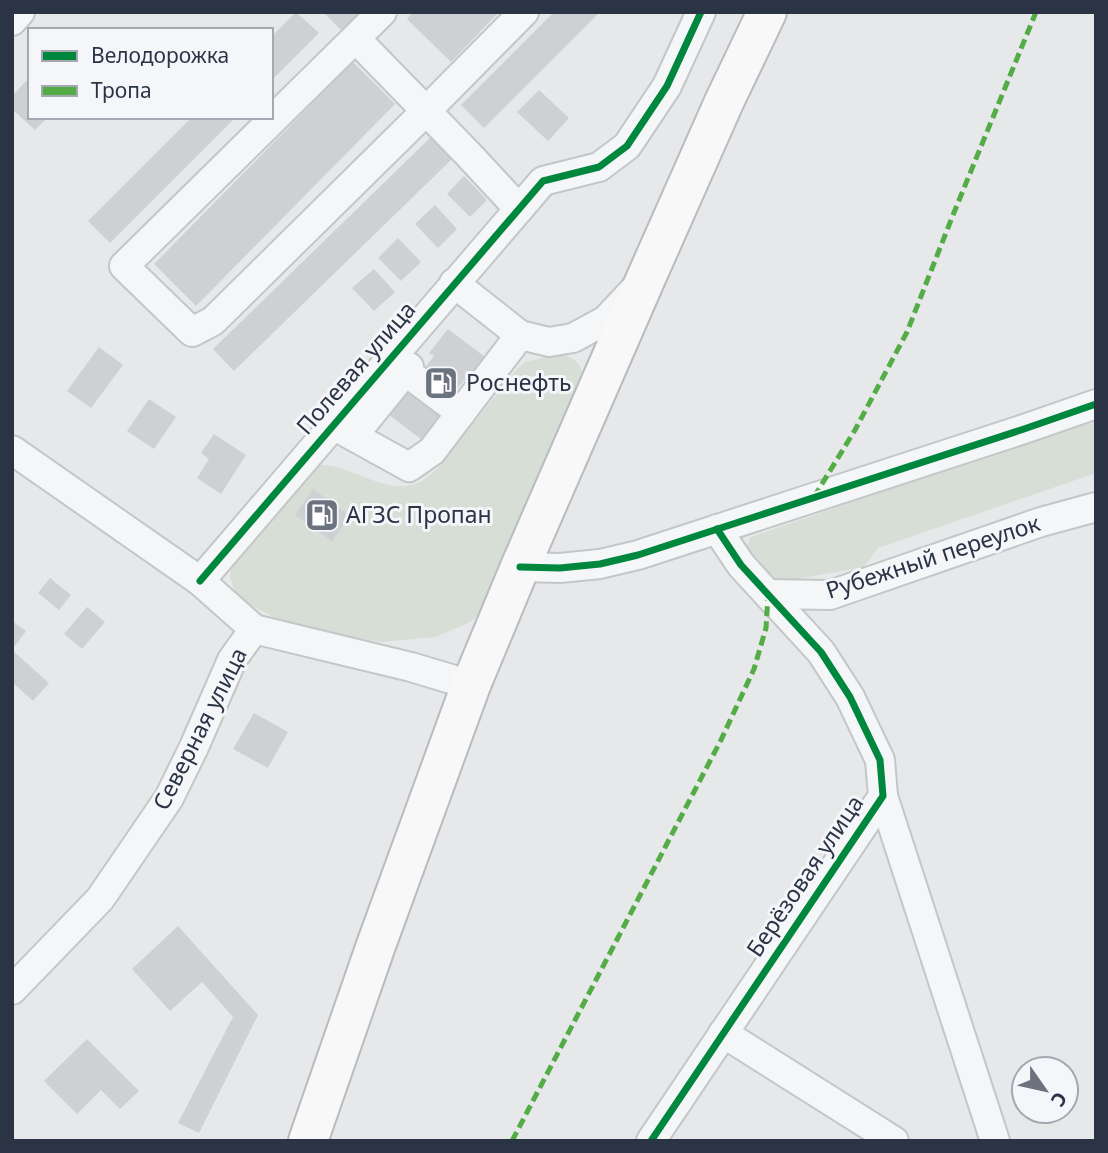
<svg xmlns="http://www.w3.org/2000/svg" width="1108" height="1153" viewBox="0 0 1108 1153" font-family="'Noto Sans',sans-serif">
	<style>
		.green { fill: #d6ded6 }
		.building { fill: #ced0d3 }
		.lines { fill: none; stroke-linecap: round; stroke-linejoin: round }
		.minor-casing { stroke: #c4c6c8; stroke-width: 32 }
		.highway-casing { stroke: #b8bbbf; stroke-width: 42 }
		.minor { stroke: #f5f6f7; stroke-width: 28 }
		.highway { stroke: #f8f8f8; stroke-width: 38 }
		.quiet { stroke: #54ac47; stroke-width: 5; stroke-dasharray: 10 5; stroke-linecap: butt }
		.cycleway-casing { stroke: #f4f6f9; stroke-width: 11 }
		.cycleway { stroke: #00873e; stroke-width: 7 }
		.labels { text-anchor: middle; stroke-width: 6; stroke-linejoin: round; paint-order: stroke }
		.street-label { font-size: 23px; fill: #2b3445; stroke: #f4f6f9 }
		.poi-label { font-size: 23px; fill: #2b3445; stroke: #f4f6f9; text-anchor: start }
	</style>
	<rect width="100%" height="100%" fill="#e6e8ea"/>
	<!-- green -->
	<g class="green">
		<path d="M560 354C580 360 582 364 582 385L492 603 470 622 436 637 381 642 324 632 283 622 247 603 234 590 230 577 231 566 310 466C347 458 381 497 418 483 424 481 431 474 436 470L517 369 525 362Z"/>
		<polygon points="1096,418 1096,473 878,548 864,567 780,582 763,574 745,549 751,537"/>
	</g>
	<!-- building -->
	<g class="building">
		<polygon points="296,12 319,33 271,81 271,37"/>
		<polygon points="323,12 360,12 342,31"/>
		<polygon points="413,12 499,12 451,62 407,19"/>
		<polygon points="554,12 600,12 484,128 461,105"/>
		<polygon points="353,62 395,104 196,306 154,264"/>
		<polygon points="26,81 30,85 30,117 48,117 35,130 12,109 12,96"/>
		<polygon points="539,90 569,118 548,141 517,112"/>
		<polygon points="192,117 236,117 110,243 88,221"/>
		<polygon points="431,137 452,159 234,371 213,349"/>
		<polygon points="464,176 487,200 470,217 447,194"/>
		<polygon points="435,205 457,229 438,248 415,224"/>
		<polygon points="398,238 421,262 401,281 378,258"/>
		<polygon points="374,269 395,292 374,311 352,288"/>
		<polygon points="448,329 489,360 470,385 464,380 440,412 446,416 426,443 384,411 409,388 434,356 429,353"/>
		<polygon points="99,347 123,365 91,408 67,391"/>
		<polygon points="360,362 376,376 361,394 344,379"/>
		<polygon points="149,399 176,417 154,449 127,431"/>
		<polygon points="214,434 246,455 221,494 197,478 209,459 201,453"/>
		<polygon points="313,489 350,516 332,541 295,515"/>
		<polygon points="50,578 71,595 59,610 38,593"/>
		<polygon points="87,607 105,622 82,649 64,634"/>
		<polygon points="12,621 26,631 15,646 12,644"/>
		<polygon points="12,650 49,683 33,701 12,682"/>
		<polygon points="254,713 288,732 268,768 233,749"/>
		<polygon points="178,926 258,1015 199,1133 178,1123 233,1017 202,982 170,1011 132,969"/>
		<polygon points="87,1039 139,1091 120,1109 101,1090 77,1114 44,1081"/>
	</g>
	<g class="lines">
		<!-- minor casing -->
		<g class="minor-casing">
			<g id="minor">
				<polyline points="382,12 124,266 192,332 213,321 426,111 524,12"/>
				<polyline points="12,21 20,12"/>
				<polyline points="356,39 468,154 519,209"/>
				<polyline points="454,283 520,335 549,342 573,338 606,320 634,290"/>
				<polyline points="405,371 461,413"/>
				<polyline points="333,425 409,467 432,451 520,335"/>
				<polyline points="353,436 409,367"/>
				<polyline points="12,450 200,581 254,629 411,667 471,685"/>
				<polyline points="520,567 560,568 600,564 638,555 1024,429 1096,404"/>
				<polyline points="200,581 543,181 599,167 627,146 667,86 701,12"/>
				<polyline points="768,594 830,595 1041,522 1096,507"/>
				<polyline points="883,796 995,1141"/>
				<polyline points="12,990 100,899 169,798 194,747 232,660 254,629"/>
				<polyline points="723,1033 894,1141"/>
				<polyline points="651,1141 883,796 880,760 850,697 821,652 741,565 717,529"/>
			</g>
		</g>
		<!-- highway casing -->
		<g class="highway-casing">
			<polyline id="highway" points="308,1141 375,948 471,685 520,567 646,278 724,102 767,12"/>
		</g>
		<!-- minor -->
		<use href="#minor" class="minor"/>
		<!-- highway -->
		<use href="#highway" class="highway"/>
		<!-- quiet -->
		<g class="quiet">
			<polyline points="814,497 855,430 907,332 953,215 1036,12"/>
			<polyline points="512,1141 721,740 754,669 766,628 768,596"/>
		</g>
		<!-- cycleway casing -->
		<g class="cycleway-casing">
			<g id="cycleway">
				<polyline points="520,567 560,568 600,564 638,555 1024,429 1096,404"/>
				<polyline points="200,581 543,181 599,167 627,146 667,86 701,12"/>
				<polyline points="651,1141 883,796 880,760 850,697 821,652 741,565 717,529"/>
			</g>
		</g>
		<!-- cycleway -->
		<use href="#cycleway" class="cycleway"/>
	</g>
	<!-- icons -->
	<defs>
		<g id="fuel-square" transform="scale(1.75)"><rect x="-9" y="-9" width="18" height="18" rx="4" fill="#6c737f" stroke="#f4f6f9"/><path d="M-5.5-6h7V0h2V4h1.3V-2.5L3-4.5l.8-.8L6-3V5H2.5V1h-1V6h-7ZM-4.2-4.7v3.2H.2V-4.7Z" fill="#fff"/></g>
	</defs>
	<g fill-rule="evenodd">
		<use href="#fuel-square" x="441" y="383"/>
		<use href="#fuel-square" x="322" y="515"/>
	</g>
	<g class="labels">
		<!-- street labels -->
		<g class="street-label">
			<text transform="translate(356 368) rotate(-49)" y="8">Полевая улица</text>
			<text transform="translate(933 557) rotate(-18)" y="8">Рубежный переулок</text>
			<text transform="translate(200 729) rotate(-63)" y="8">Северная улица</text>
			<text transform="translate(805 876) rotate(-56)" y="8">Берёзовая улица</text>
		</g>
		<!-- poi labels -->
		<g class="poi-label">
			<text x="466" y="391">Роснефть</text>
			<text x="346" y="523">АГЗС Пропан</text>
		</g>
	</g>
	<!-- border -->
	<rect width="1108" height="1153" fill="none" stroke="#2b3445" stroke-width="28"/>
	<!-- legend -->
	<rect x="28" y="28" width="245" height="91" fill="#f4f6f9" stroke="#a4a8b1" stroke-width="2"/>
	<rect x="42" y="51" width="35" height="10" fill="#00873e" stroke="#a4a8b1" stroke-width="2"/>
	<text x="91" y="63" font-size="21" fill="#2b3445">Велодорожка</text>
	<rect x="42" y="86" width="35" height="10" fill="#54ac47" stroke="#a4a8b1" stroke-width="2"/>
	<text x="91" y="98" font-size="21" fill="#2b3445">Тропа</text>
	<!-- north arrow -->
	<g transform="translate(1045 1090) rotate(124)"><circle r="33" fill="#f4f6f9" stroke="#a4a8b1" stroke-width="2"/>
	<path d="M0-5L12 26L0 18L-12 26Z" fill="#6c737f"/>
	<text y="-10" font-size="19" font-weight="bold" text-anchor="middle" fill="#2b3445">С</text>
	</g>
</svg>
